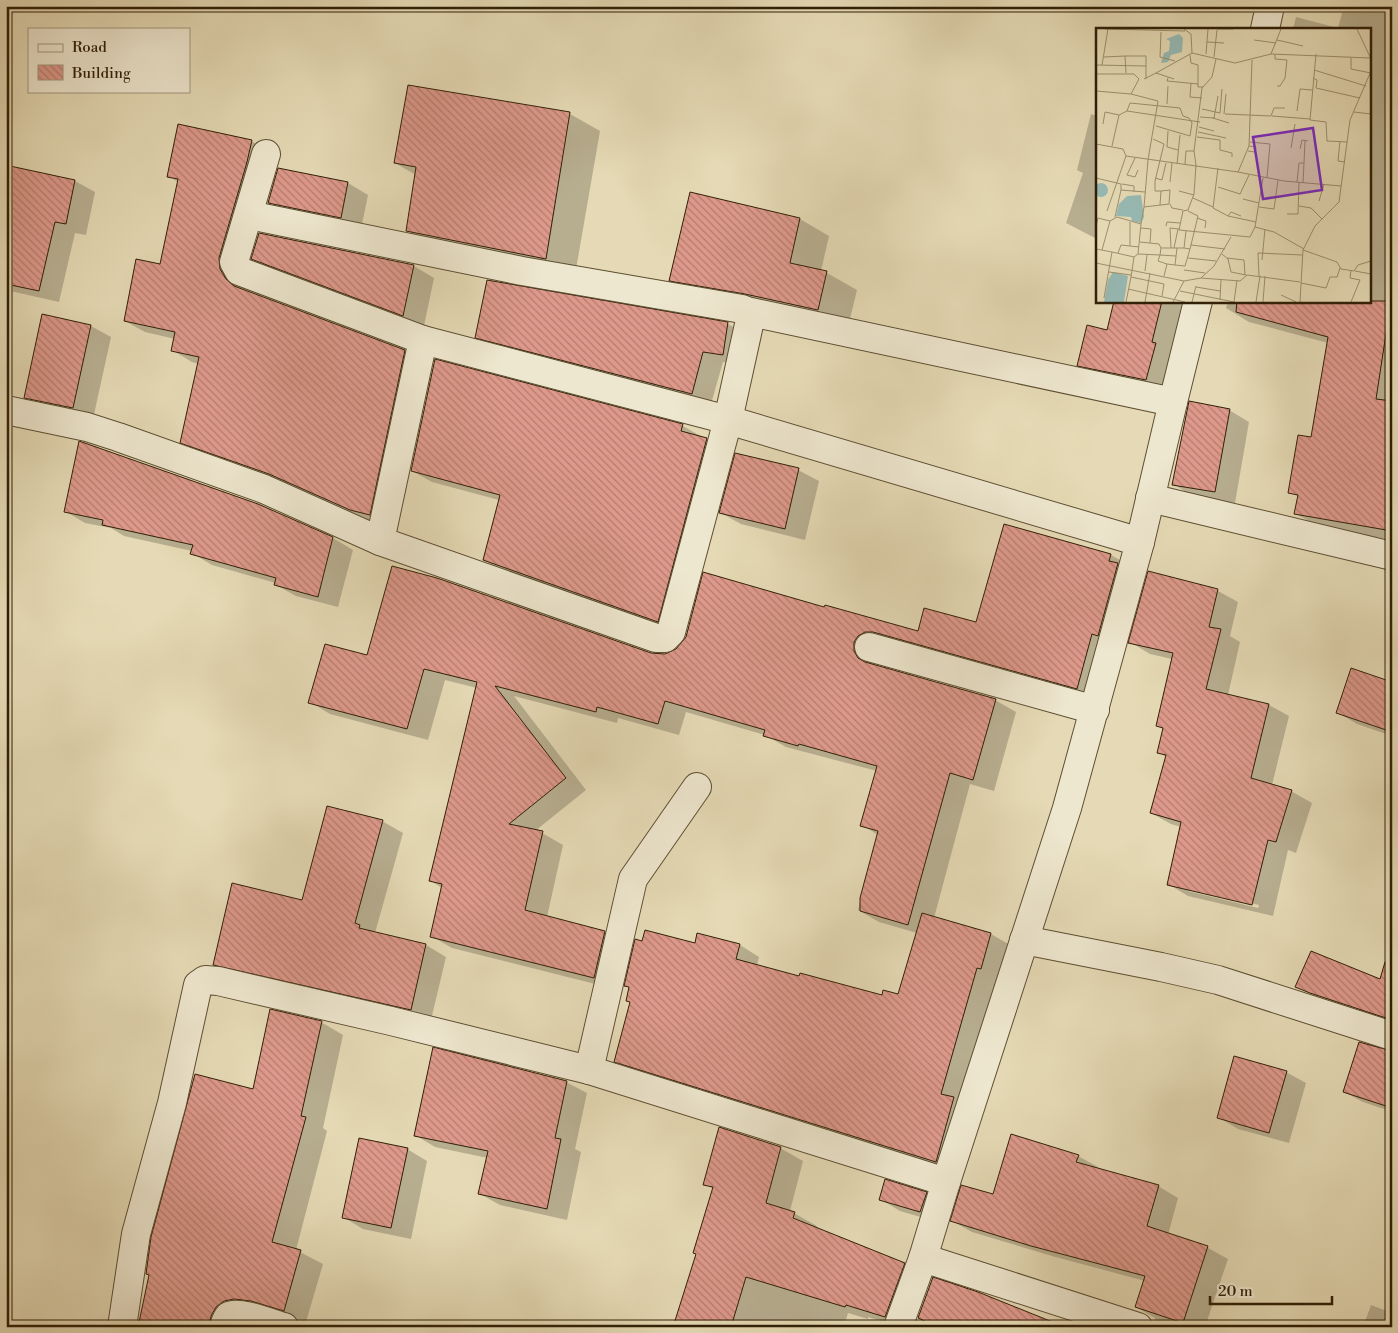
<svg xmlns="http://www.w3.org/2000/svg" width="1398" height="1333" viewBox="0 0 1398 1333" font-family="'Libre Bodoni',serif">
	<style>
		.shadow { fill: #0003; fill-rule: evenodd }
		.building { fill: url(#building-back-hatch); stroke: #301f06 }
		.lines { fill: none; stroke-linecap: round; stroke-linejoin: round }
		.minor-casing { stroke: #5d4e32; stroke-width: 30 }
		.minor { stroke: #eee7cf; stroke-width: 28 }
		.inset-road { fill: none; stroke: #9d8f6f; stroke-width: 1 }
		.view { fill: #7b2cbf; fill-opacity: 0.15; stroke: #7b2cbf; stroke-width: 2.5 }
		.inset-edge { fill: none; stroke: #301f06; stroke-width: 2.5 }
	</style>
	<defs>
		<pattern id="building-back-hatch" width="6" height="6" patternUnits="userSpaceOnUse" patternTransform="scale(1.25)"><rect width="6" height="6" fill="#de998b"/><path d="M-1 5l2 2M0 0l6 6M5-1l2 2" fill="none" stroke="#b47c70"/></pattern>
	</defs>
	<rect width="100%" height="100%" fill="#e5dab5"/>
	<filter id="stains"><feTurbulence type="fractalNoise" baseFrequency=".004" numOctaves="4"/><feColorMatrix values="0 0 0 0 .2 0 0 0 0 .09 0 0 0 0 .02 0 0 0 .5 -.17"/></filter>
	<radialGradient id="worn" r=".72"><stop offset=".6" stop-color="#630" stop-opacity="0"/><stop offset="1" stop-color="#630" stop-opacity=".3"/></radialGradient>
	<!-- shadow -->
	<g class="shadow">
		<polygon points="1344,6 1392,6 1392,540 1320,527 1296,514 1299,497 1290,492 1312,438 1328,343 1249,322 1226,308 1228,301 1369,301 1369,29 1293,29 1296,17 1338,28"/>
		<polygon points="409,86 570,114 600,131 575,275 437,248 407,231 416,175 395,163"/>
		<polygon points="1091,114 1097,116 1097,239 1066,223 1083,173 1077,170"/>
		<polygon points="251,141 271,152 240,282 246,291 404,351 425,363 371,521 291,485 202,454 182,442 199,364 192,362 172,350 175,339 145,332 125,321 161,265 178,182 168,176"/>
		<polygon points="6,166 75,181 95,192 86,235 75,233 59,302 6,290"/>
		<polygon points="279,169 348,183 368,195 361,229 289,214 269,202"/>
		<polygon points="691,194 800,219 829,236 821,271 827,273 857,290 848,327 700,297 671,280"/>
		<polygon points="260,234 414,266 434,278 424,326 273,270 253,258"/>
		<polygon points="488,281 728,324 747,335 742,365 723,362 711,404 496,348 477,337"/>
		<polygon points="1116,301 1188,301 1170,393 1102,379 1079,365 1108,332"/>
		<polygon points="43,316 91,326 111,337 93,419 45,409 25,397"/>
		<polygon points="436,361 683,426 727,451 678,633 504,572 484,560 499,500 432,482 412,471"/>
		<polygon points="1229,410 1249,422 1235,503 1193,496 1173,484"/>
		<polygon points="798,470 819,481 805,540 741,524 721,513"/>
		<polygon points="258,505 333,538 353,550 338,607 296,596 276,585 276,583 212,565 192,553 192,551 124,536 111,528 85,523 65,511"/>
		<polygon points="1005,525 1111,555 1132,567 1098,700 875,654 876,666 995,700 1016,712 994,791 970,784 934,918 991,934 1010,945 1001,979 997,978 961,1103 956,1173 635,1072 616,1061 631,1003 627,1000 695,945 740,945 759,957 757,966 883,997 899,996 917,933 879,922 858,910 878,835 862,825 877,771 786,747 765,735 686,712 679,735 618,718 617,723 514,696 586,790 535,831 542,833 563,845 547,917 604,933 625,945 615,989 452,948 431,936 442,888 431,881 477,688 445,680 428,740 330,714 310,702 368,657 665,655 825,608 918,633 977,624"/>
		<path d="M1149 573 1218 591 1238 602 1230 636 1240 642 1228 695 1269 705 1289 716 1272 785 1291 791 1312 803 1296 853 1288 850 1273 916 1188 896 1168 884 1181 827 1171 824 1151 813 1166 757 1158 752 1164 729 1157 725 1172 659 1150 654 1130 642ZM1188 889 1259 905 1258 908 1188 891Z"/>
		<polygon points="1392,683 1392,736 1357,724 1337,712"/>
		<polygon points="382,821 403,833 375,933 426,945 446,957 431,1020 235,976 214,964 303,901"/>
		<polygon points="1392,984 1392,1023 1315,997 1297,986"/>
		<polygon points="321,1022 343,1035 323,1128 327,1131 296,1250 323,1264 306,1322 264,1311 235,1327 138,1327 254,1091"/>
		<polygon points="1392,1052 1392,1114 1384,1109 1363,1102 1344,1092"/>
		<polygon points="1286,1072 1306,1083 1289,1143 1238,1129 1218,1117"/>
		<polygon points="566,1082 587,1093 575,1149 581,1152 567,1220 500,1205 480,1194 488,1158 435,1147 415,1135"/>
		<polygon points="780,1148 803,1161 790,1211 817,1226 816,1228 904,1264 927,1277 900,1327 868,1317 868,1319 848,1313 844,1327 674,1327 697,1254 713,1189 705,1184"/>
		<polygon points="407,1149 427,1161 411,1239 363,1229 343,1217"/>
		<polygon points="1078,1156 1098,1167 1098,1170 1158,1186 1178,1198 1168,1235 1208,1248 1228,1259 1205,1327 1154,1327 1155,1318 1136,1307 1145,1281 1052,1256 972,1232 952,1221 994,1196"/>
		<polygon points="926,1193 946,1205 941,1223 900,1211 880,1199"/>
		<polygon points="1371,1305 1392,1313 1392,1327 1363,1327"/>
	</g>
	<!-- building -->
	<g class="building">
		<polygon points="408,85 570,112 546,259 406,231 416,167 394,163"/>
		<polygon points="178,124 252,140 247,162 219,258 220,269 226,279 234,286 405,350 370,515 350,510 269,474 180,443 199,357 171,351 175,332 124,321 136,259 160,264 178,179 167,177"/>
		<polygon points="10,166 75,180 66,224 55,222 39,291 6,284 6,185"/>
		<polygon points="278,168 348,182 341,218 268,203"/>
		<polygon points="690,192 800,218 790,263 827,271 818,310 745,294 669,281"/>
		<polygon points="259,233 414,265 403,316 251,259"/>
		<polygon points="487,280 728,322 723,355 703,352 692,394 475,338"/>
		<polygon points="1114,301 1162,301 1152,342 1156,343 1146,380 1077,366 1087,325 1107,330"/>
		<polygon points="1237,301 1391,301 1376,399 1392,401 1392,531 1294,514 1298,495 1288,493 1298,435 1311,437 1328,337 1236,312"/>
		<polygon points="42,314 91,325 73,408 24,398"/>
		<polygon points="435,359 683,424 681,431 707,438 658,622 483,560 500,495 411,471"/>
		<polygon points="1189,401 1230,409 1215,492 1172,485"/>
		<polygon points="79,441 258,504 333,537 318,597 274,585 276,578 190,554 193,545 102,525 103,520 64,512"/>
		<polygon points="735,453 799,468 785,529 719,513"/>
		<polygon points="1004,524 1111,554 1109,561 1118,563 1098,636 1092,634 1077,689 873,632 865,632 858,636 854,642 854,651 858,658 865,662 996,699 973,780 950,773 908,925 860,911 860,898 878,831 860,826 877,766 799,744 798,746 763,736 765,730 665,701 658,724 597,707 596,712 495,686 566,778 509,824 543,831 525,910 605,931 594,978 430,937 442,884 429,881 477,682 424,669 407,729 308,703 325,644 367,655 392,566 437,578 651,653 665,654 676,649 686,637 703,572 824,607 825,605 918,631 924,608 976,622"/>
		<polygon points="1148,571 1218,589 1209,627 1221,629 1206,689 1269,704 1251,778 1292,790 1276,842 1268,840 1252,905 1167,885 1181,822 1150,813 1166,755 1157,753 1163,728 1156,726 1173,653 1128,643"/>
		<polygon points="1351,668 1392,682 1392,732 1336,713"/>
		<polygon points="327,806 383,820 355,923 360,925 359,928 426,944 411,1010 213,965 232,883 302,900"/>
		<polygon points="922,913 991,933 981,969 977,968 941,1094 954,1097 936,1162 614,1062 630,1002 626,1001 629,987 624,986 635,939 642,941 645,930 695,943 697,933 740,944 736,959 799,976 800,973 882,995 883,990 898,994"/>
		<polygon points="1311,951 1380,979 1385,962 1392,963 1392,1020 1310,993 1295,987"/>
		<polygon points="270,1009 322,1021 301,1116 306,1117 272,1242 301,1250 284,1311 251,1301 234,1299 224,1301 216,1307 211,1316 209,1327 138,1327 149,1275 146,1274 151,1237 195,1074 253,1089"/>
		<polygon points="1359,1042 1392,1051 1392,1108 1343,1092"/>
		<polygon points="433,1047 567,1081 555,1138 561,1139 547,1209 478,1194 488,1151 414,1136"/>
		<polygon points="1234,1056 1287,1071 1269,1133 1217,1118"/>
		<polygon points="719,1127 781,1147 766,1203 795,1212 793,1218 905,1263 885,1317 846,1305 845,1307 746,1277 731,1327 673,1327 696,1254 693,1253 713,1187 703,1185"/>
		<polygon points="1011,1134 1079,1155 1076,1162 1159,1185 1147,1226 1208,1246 1183,1323 1135,1307 1145,1276 1031,1246 950,1221 961,1185 993,1194"/>
		<polygon points="359,1138 408,1148 391,1228 342,1218"/>
		<polygon points="885,1179 927,1192 920,1212 879,1200"/>
		<polygon points="933,1277 978,1292 1060,1325 1060,1327 938,1327 918,1318"/>
	</g>
	<g class="lines">
		<!-- minor casing -->
		<g class="minor-casing">
			<g id="minor">
				<polyline points="1265,29 1270,6"/>
				<polyline points="266,154 234,262 239,271 423,340"/>
				<polyline points="249,215 522,271 742,309 746,311 750,320 728,420 1140,542"/>
				<polyline points="746,311 1173,402"/>
				<polygon points="423,340 728,420 671,632 665,638 656,638 380,541"/>
				<polyline points="6,410 87,427 118,437 264,489 380,541"/>
				<polyline points="1150,498 1392,556"/>
				<polyline points="869,647 1095,710"/>
				<polyline points="1024,940 1161,967 1218,980 1392,1036"/>
				<polyline points="589,1070 633,879 697,787"/>
				<polyline points="923,1258 1138,1327"/>
				<polyline points="122,1327 136,1234 172,1103 198,985 205,980 218,981 391,1021 589,1070 946,1182"/>
				<path d="M224 1327C225 1323 226 1319 229 1316 238 1310 273 1324 284 1327"/>
				<polyline points="898,1327 923,1258 946,1182 1067,808 1140,542 1173,402 1198,301"/>
			</g>
		</g>
		<!-- minor -->
		<use href="#minor" class="minor"/>
	</g>
	<!-- overview -->
	<g transform="translate(1096 28)">
		<rect width="275" height="275" fill="#e5dab5"/>
		<path d="M83 6 87 10 86 24 75 27 72 34 65 35 68 25 73 23 74 13 70 11ZM-2 162a7 7 0 1 1 14 0a7 7 0 1 1-14 0ZM45 167 48 189 45 195 36 193 35 189 20 188 23 176 31 168ZM17 244 32 248 28 274H8L12 252Z" fill="#97bab4"/>
		<path class="inset-road" d="M9 1 89 3M88 1 95 6 96 25 139 35 175 26 185 1M121 1H137M261 1 275 31M65 4 64 29 79 33M158 12 180 15M181 12 207 18M111 14 128 15M110 26 112 1M175 26 274 30M179 26V31L191 32 189 50 184 58H181M220 26 214 92 230 94 231 113 251 114M94 27 95 35 102 37V59H107M29 28H50V51M8 29 29 28 30 45M118 29 121 2M255 30V41L275 45M120 31 116 49 106 60 98 123 100 137 98 166 92 182 87 183 83 202 154 209 159 199 167 150M0 37 50 38M6 37 12 1M218 42 270 58M60 45 96 25M0 46H38L43 51 35 66 0 63M72 50 71 53 102 56M217 50 221 52 220 60 264 70M48 51 60 45 78 51M95 55 94 69 106 70M35 66 62 73 52 132 48 179M71 76 72 58M106 81 124 85 126 61M31 83 104 94M201 83 204 61 216 62M258 84 275 86M128 86 130 66M129 86 175 88 178 80H189M176 88 214 91M104 89 118 90 122 68M117 90 133 95M7 96 9 84 23 87M103 99 118 103M72 103 71 119 82 122M102 104 130 110M101 109 124 112V122L136 125V129M57 111 68 116 59 153V163H65M244 113 242 133 249 134M154 114 174 116 171 150M0 116 27 121 30 128 142 144 153 118 156 32M16 118 23 87 31 83 34 75 84 80 87 88 93 90 96 95 94 108 60 98M195 120 199 96M204 121 206 112 212 113M152 123 159 124 160 119 153 118M39 130 31 147 39 149 42 142M81 136 84 107M89 136 90 123H98M122 140 117 180 132 188M142 144 188 153 245 158M0 150 25 156V162M59 150 66 152 70 135M74 154 76 135M201 154 203 135H208L209 112M207 155 208 135M26 156 38 158V164M122 159 144 166 153 147M83 163 98 167M97 170 117 179M147 171 163 175M223 173 228 156M74 176 76 180 87 182M203 178 215 180 226 191M163 179 178 181 182 152M11 183 30 128M92 183 102 188 94 221M191 186H202L203 154M145 188 135 184 132 188 160 194M19 189 25 162 49 164M101 190 110 193 109 200M14 193 21 189 45 196 42 226M34 194V218L43 219M45 196 48 179 73 176 74 162 65 163 64 177M0 198 2 190 14 193 6 222M70 198 71 194 84 195M159 199 178 204 208 221M45 200 55 201 54 215M44 214 63 216 65 220M95 217 129 221M75 220 74 200 83 201M78 220 82 201M88 220 94 221 89 238 79 237 81 220H88L90 203M0 221 16 224M207 222 241 234 245 241 258 243 262 237 275 233M22 225 25 217 34 218M126 226 132 231 135 244 150 247M80 228 64 227 65 220H81M92 230 120 233M131 230 148 232 149 247M166 232 169 201M0 235 88 253 105 250 144 253 151 247 204 254M88 242 109 245M49 243 51 227M259 243 275 246M13 244 35 247M68 248 71 236 79 237M163 248 162 225 206 227M35 249 38 229 42 226 64 227 62 233 71 236M105 250 118 238 135 209M205 255 230 260 234 249H241L244 240M100 259 124 263M32 261 89 274M84 263 138 274 141 252M185 267 200 274M8 270 16 224 38 229M124 272 125 252M30 274 35 249 68 256 66 268M49 274 54 245M77 274 88 253M96 274 100 258M160 274 164 248M167 274 169 248M204 274 207 222 219 198 243 174 254 92 275 43M255 274 264 252 254 250 255 242"/>
		<path class="view" d="M217 100 226 162 167 171 157 109Z"/>
		<rect width="275" height="275" class="inset-edge"/>
	</g>
	<!-- margin -->
	<rect width="1398" height="1333" fill="none" stroke="#e5dab5" stroke-width="25"/>
	<rect x="8" y="8" width="1383" height="1318" fill="none" stroke="#301f06" stroke-width="2.5"/>
	<rect x="12" y="12" width="1373" height="1308" fill="none" stroke="#301f06"/>
	<!-- legend -->
	<rect x="28" y="28" width="162" height="65" fill="#eee7cf" stroke="#a2977f"/>
	<rect x="38" y="44" width="25" height="8" fill="#eee7cf" stroke="#a2977f"/>
	<text x="72" y="52" font-size="15" fill="#301f06">Road</text>
	<rect x="38" y="65" width="25" height="15" fill="url(#building-back-hatch)" stroke="#a2977f"/>
	<text x="72" y="78" font-size="15" fill="#301f06">Building</text>
	<!-- scale -->
	<path d="M1210 1296v8h122v-8" fill="none" stroke="#301f06" stroke-width="2.5"/>
	<text x="1218" y="1296" font-size="15" fill="#301f06" stroke="#eee7cf" stroke-width="4" paint-order="stroke">20 m</text>
	<rect width="100%" height="100%" filter="url(#stains)"/>
	<rect width="100%" height="100%" fill="url(#worn)"/>
</svg>
